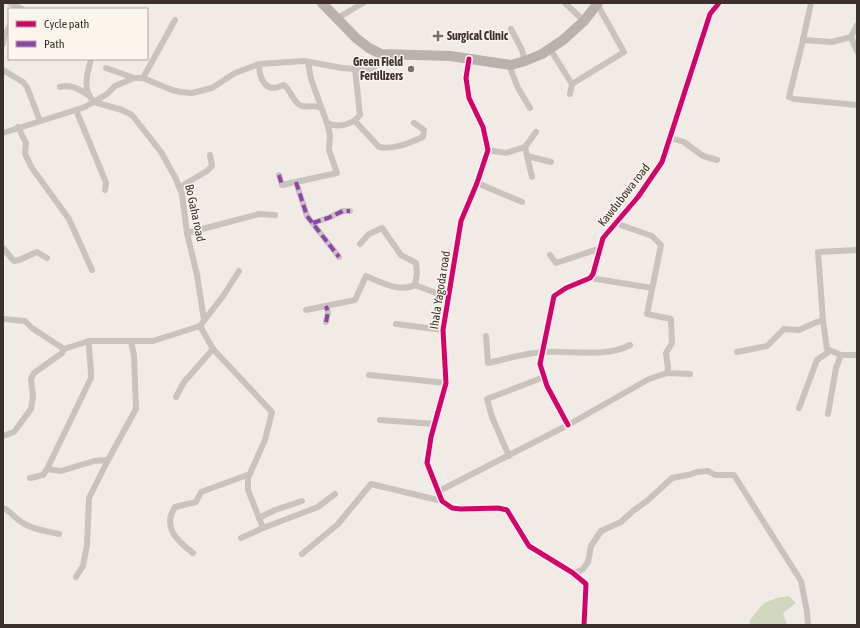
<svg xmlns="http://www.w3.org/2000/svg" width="860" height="628" viewBox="0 0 860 628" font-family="'Asap Condensed',sans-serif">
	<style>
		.green { fill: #d1d6bf }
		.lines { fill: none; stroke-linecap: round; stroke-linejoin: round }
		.minor { stroke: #c9c3be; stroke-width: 6 }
		.primary { stroke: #b8b1ad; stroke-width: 10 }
		.quiet { stroke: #8e44ad; stroke-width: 4; stroke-dasharray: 8 4; stroke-linecap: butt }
		.cycleway-casing { stroke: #fbf5ee; stroke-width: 8 }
		.cycleway { stroke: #d6006c; stroke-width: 5 }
		.poi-dot { fill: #7a716c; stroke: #fbf5ee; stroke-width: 1.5 }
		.labels { text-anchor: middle; stroke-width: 3; stroke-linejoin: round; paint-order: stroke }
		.poi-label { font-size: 12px; font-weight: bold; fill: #3b302b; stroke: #fbf5ee; text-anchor: start }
		.street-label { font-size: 12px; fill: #3b302b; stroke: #fbf5ee }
	</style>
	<rect width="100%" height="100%" fill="#f0ebe5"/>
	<!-- green -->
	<polygon class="green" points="789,596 796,603 783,613 787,625 750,625 750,620 764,603 777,598"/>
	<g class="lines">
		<!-- minor -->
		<g class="minor">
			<polyline points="10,3 22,9"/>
			<polyline points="565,3 584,21"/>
			<polyline points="811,3 803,40 789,97 794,99 857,105"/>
			<polyline points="336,19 363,3"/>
			<polyline points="511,29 522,50 525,61"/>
			<polyline points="851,37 857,51"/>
			<polyline points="803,40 832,42 851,37 857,25"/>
			<polyline points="3,44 4,37 9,27"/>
			<polyline points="550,49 572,84 624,52 597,4"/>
			<path d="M91 59C87 74 82 90 94 102L122 110 132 115 161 152 175 177 182 194 187 233 197 275 204 320"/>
			<polyline points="469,59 466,78 469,98 483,127 488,150 477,183 461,221 443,330 446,383 431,437 427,463 442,501 452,508 461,509 498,508 507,510 529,546 573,573 586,584 584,625"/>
			<path d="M259 64C259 73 262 88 274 88 277 88 280 86 284 85L285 86C291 91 294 104 302 106 309 108 313 104 321 108"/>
			<polyline points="509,65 518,88 530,108"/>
			<polyline points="106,68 134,78"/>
			<polyline points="3,70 23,82 27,87 40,121"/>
			<polyline points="143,78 175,20"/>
			<path d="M60 87C71 84 79 89 88 95"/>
			<polyline points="570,94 572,84"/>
			<polyline points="76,110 105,180 106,183 105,190"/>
			<path d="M355 121 379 147C394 150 409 143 423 137L424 130 414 123"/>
			<path d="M327 123C338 128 352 125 360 115L355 69"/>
			<polyline points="18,127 26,143 25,153 26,156 32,168 69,219 92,270"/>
			<polyline points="3,133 85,107 107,94 115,86 134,78 143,78 172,90 180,92 192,93 212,88 235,73 259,64 304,61 342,68 369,70 378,65 381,54"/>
			<polyline points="671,138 684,142 703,156 717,160"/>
			<polyline points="525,147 532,177"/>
			<polyline points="488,150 506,153 525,147 536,132"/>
			<polyline points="527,156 551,162"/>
			<polyline points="279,175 282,185 337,173 329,150 330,135 327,123 311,79 308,62"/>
			<polyline points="296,182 307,216 339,257"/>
			<polyline points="477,183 522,202"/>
			<polyline points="180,187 207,171 212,166 210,155"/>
			<polyline points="313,223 328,218 343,211 350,211"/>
			<polyline points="615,223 652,236 661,245 647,314 671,319 672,343 666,353 668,368 667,373"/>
			<polyline points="187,233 259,214 275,215"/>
			<polyline points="360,244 369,234 382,228 401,255 416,263 417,273 415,285"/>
			<polyline points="3,248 14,261 19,260 37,252 47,258"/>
			<polyline points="857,250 818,252 823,321 827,349 841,355 857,355"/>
			<polyline points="550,255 556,263 601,248"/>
			<polyline points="590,278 652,288"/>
			<path d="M306 310 355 300 366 276C381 282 400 293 415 285L449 298"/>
			<polyline points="3,319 25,321 32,328 64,349 89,341 153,341 200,326 223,296 239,271"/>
			<polyline points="326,322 328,312 326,306"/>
			<polyline points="396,324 443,330"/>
			<polyline points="200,326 213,349 272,412 265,440 248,478 248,490 263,528"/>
			<path d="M486 336 488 363C506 359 525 353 543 352 570 350 606 358 630 345"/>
			<polyline points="737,352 767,346 784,329 799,330 817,322 823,321"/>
			<polyline points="369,375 446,383"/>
			<polyline points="176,397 184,382 213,349"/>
			<polyline points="799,408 817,360 830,351"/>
			<polyline points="828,414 836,368 841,355"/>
			<polyline points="380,420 435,424"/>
			<polyline points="568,425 547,386 540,364 554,296 566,288 590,278 593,274 603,238 638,197 662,162 710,14 719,3"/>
			<polyline points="3,436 14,432 31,409 33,397 31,379 34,373 62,353 64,349"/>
			<polyline points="509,456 492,417 487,399 544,377"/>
			<polyline points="47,469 61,471 94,461 108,460"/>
			<path d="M30 478 43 475 47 469 91 378C91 365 89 354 89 341"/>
			<polyline points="437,492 568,425 649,379 667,373 690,374"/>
			<path d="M3 508C11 511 15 519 23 523 33 530 47 531 59 534"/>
			<polyline points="259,518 275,510 302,501"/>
			<polyline points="241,538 263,528 318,507 335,494"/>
			<path d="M193 553C177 541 162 527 175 507L196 502 201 492 250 474"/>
			<polyline points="302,554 338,524 371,484 442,501"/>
			<polyline points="573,573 580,571 583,569 588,562 591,546 601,531 621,522 633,511 647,501 672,478 688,475 697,472 708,471 715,475 734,475 801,581 807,612 808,625"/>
			<polyline points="76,577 83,566 87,545 89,498 108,460 136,409 134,355 131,341"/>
		</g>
		<!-- primary -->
		<polyline class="primary" points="322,3 356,38 369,48 381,54 450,56 511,65 525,61 542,54 563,40 584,21 598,3"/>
		<!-- quiet -->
		<g class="quiet">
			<polyline points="279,175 282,185"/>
			<polyline points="296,182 307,216 339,257"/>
			<polyline points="313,223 328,218 343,211 350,211"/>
			<polyline points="326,322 328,312 326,306"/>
		</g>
		<!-- cycleway casing -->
		<g class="cycleway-casing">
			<g id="cycleway">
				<polyline points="469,59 466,78 469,98 483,127 488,150 477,183 461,221 443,330 446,383 431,437 427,463 442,501 452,508 461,509 498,508 507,510 529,546 573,573 586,584 584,625"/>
				<polyline points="568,425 547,386 540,364 554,296 566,288 590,278 593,274 603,238 638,197 662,162 710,14 719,3"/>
			</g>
		</g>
		<!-- cycleway -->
		<use href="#cycleway" class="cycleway"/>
	</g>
	<!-- markers -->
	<g class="poi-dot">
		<path d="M436 30h4v4h4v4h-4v4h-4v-4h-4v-4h4z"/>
		<circle cx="411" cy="69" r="4"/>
	</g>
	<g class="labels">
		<!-- poi labels -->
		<g class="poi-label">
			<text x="447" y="40">Surgical Clinic</text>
			<text x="403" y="66" text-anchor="end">Green Field<tspan x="403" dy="14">Fertilizers</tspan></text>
		</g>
		<!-- street labels -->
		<g class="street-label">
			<text transform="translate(624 195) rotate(-52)" y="4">Kawdubowa road</text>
			<text transform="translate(195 213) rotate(78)" y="4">Bo Gaha road</text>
			<text transform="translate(440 290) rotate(-81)" y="4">Ihala Yagoda road</text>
		</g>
	</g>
	<!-- border -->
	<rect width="860" height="628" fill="none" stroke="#3b302b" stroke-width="8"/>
	<!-- legend -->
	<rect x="8" y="8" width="140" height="52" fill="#fbf5ee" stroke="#aea6a0"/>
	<rect x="16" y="21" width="20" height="6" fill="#d6006c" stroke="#aea6a0"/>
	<text x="44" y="28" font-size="12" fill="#3b302b">Cycle path</text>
	<rect x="16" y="41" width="20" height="6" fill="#8e44ad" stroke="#aea6a0"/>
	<text x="44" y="48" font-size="12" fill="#3b302b">Path</text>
</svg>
